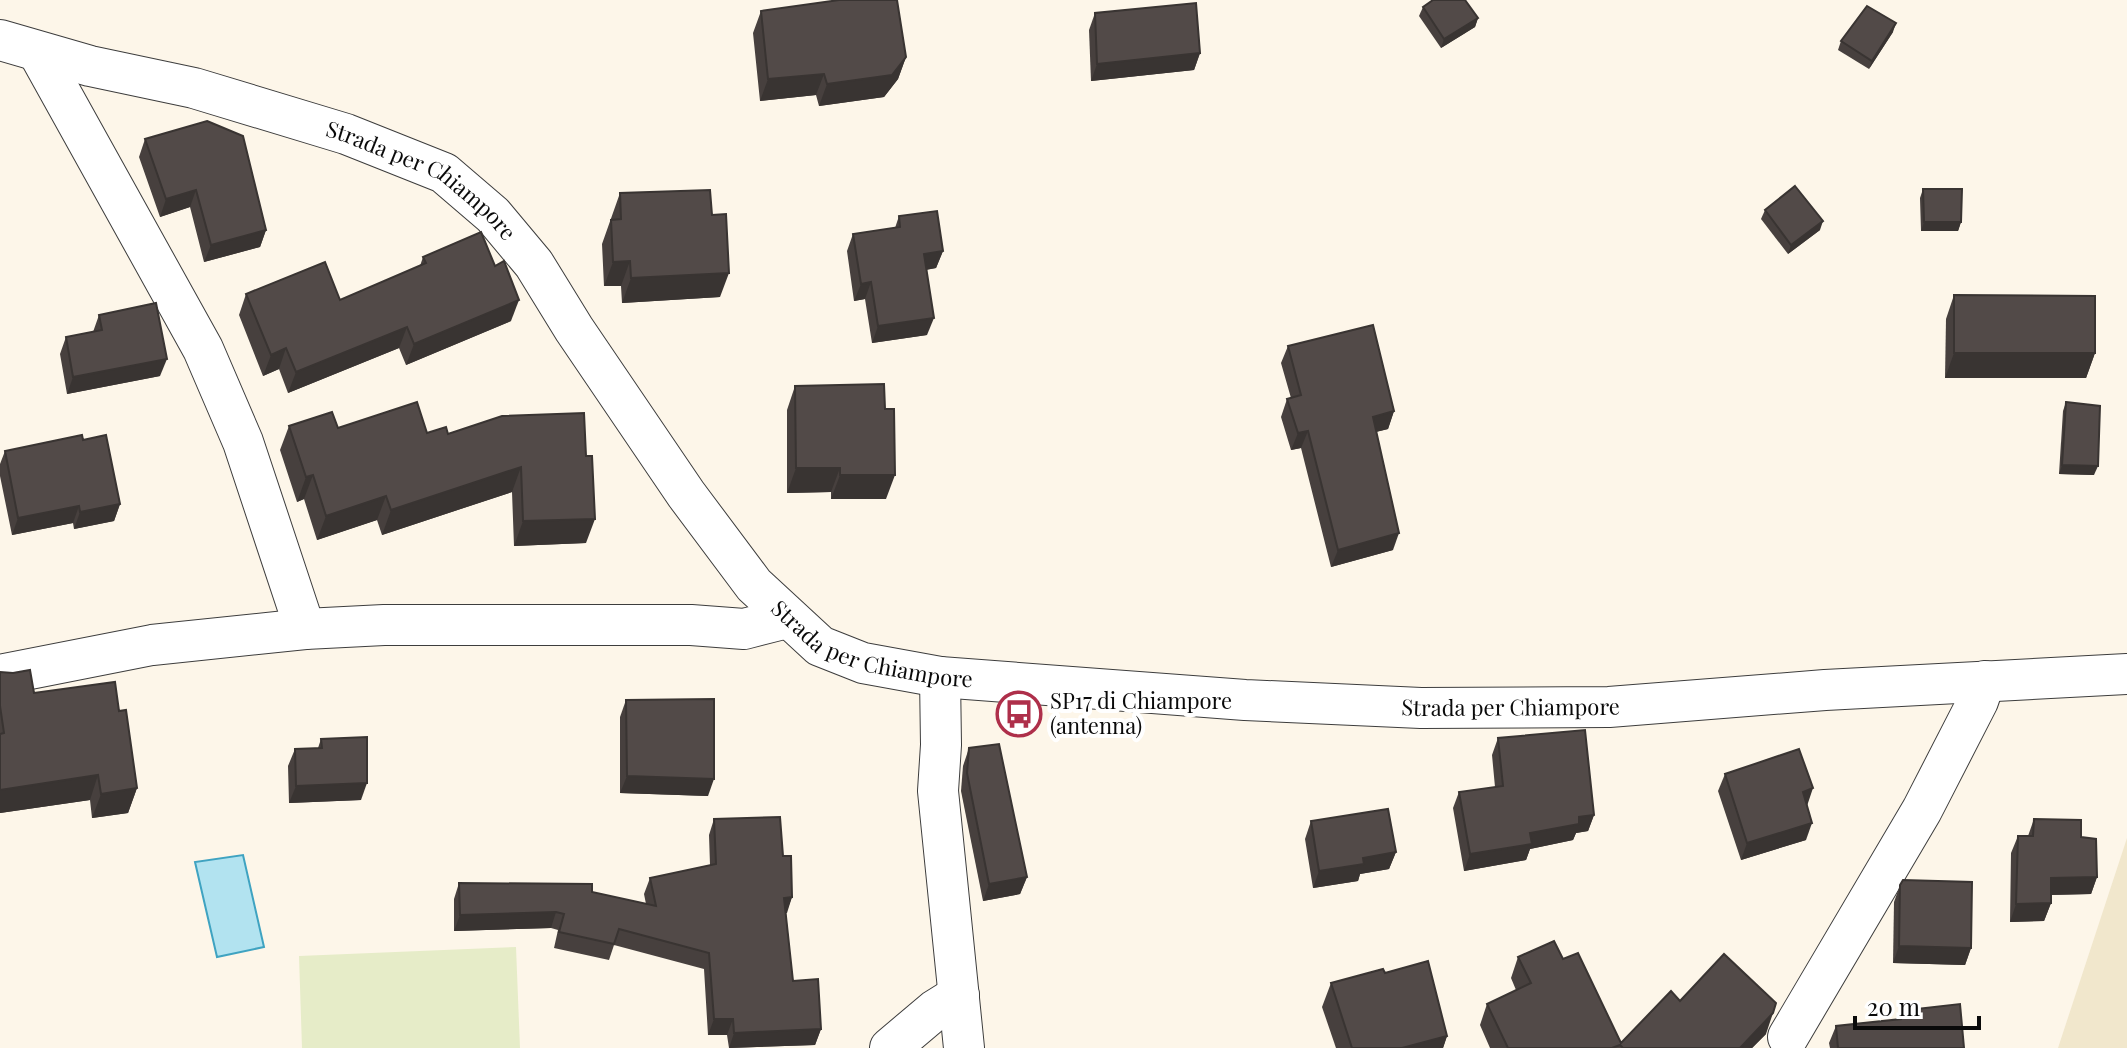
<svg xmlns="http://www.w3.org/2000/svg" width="2127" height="1048" viewBox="0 0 2127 1048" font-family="'Playfair Display',serif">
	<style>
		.farmland { fill: #f1e7cc }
		.pitch { fill: #e6ecc8 }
		.water { fill: #b2e3f0; stroke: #3fa3c1; stroke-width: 2 }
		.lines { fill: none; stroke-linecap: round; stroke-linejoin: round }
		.minor-casing { stroke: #3d3d3d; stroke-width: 42 }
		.minor { stroke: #fff; stroke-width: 40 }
		.wall { fill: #47403e }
		.shaded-wall { fill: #393432 }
		.building { fill: #524a48; stroke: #393432; stroke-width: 2 }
		.labels { text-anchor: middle; stroke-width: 8; stroke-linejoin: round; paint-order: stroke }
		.street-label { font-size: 22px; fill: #0a0a0a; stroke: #fff }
		.poi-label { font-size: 22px; fill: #0a0a0a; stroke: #fff; text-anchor: start }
	</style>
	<rect width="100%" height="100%" fill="#fdf6e9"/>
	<!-- farmland -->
	<polygon class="farmland" points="2127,829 2127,1048 2058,1048 2127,838"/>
	<!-- pitch -->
	<polygon class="pitch" points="516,947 520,1048 302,1048 299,956"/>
	<!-- water -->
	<polygon class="water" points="243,855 264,947 217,957 195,862"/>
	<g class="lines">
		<!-- minor casing -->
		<g class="minor-casing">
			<g id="minor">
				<path id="s1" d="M0 40 90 66 194 88 346 134 444 173 493 215 534 264 574 329 686 494 754 585 820 646 863 663 940 677 1245 700 1421 708 1609 707 1825 690 2127 674"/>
				<polyline points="38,52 203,349 243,442 305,629"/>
				<polyline points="0,675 152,645 305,629 384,625 691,625 744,629 787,618"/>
				<polyline points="940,677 941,745 938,791 964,1048"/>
				<polyline points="1788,1037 1922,810 1978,701 1985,681"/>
				<polyline points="890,1048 935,1010 959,995"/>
			</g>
		</g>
		<!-- minor -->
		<use href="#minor" class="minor"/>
	</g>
	<!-- wall -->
	<g class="wall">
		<polygon points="1423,7 1478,18 1475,27 1441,48 1419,16"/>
		<polygon points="761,11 906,57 898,79 884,97 819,106 816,95 760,101 753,33"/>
		<polygon points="1095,13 1200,53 1194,70 1091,81 1089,30"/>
		<polygon points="1893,32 1869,69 1838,50 1841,41"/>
		<polygon points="145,139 266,230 260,247 204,262 190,207 160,217 139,157"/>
		<polygon points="1923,189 1961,222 1958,231 1921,231 1920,198"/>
		<polygon points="620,193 712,215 720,297 622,303 621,286 604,286 602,244"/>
		<polygon points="1765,210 1820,230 1788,254 1761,219"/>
		<polygon points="899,216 943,251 936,268 926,270 927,335 872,343 865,299 854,301 847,251 853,234 895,228"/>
		<polygon points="423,257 511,321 406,365 399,348 288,393 279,369 263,376 239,315 246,294 340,300 420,266"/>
		<polygon points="1954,295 2095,353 2086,378 1945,378 1946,319"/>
		<polygon points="99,315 160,376 67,394 60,354 66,337 93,332"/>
		<polygon points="1288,346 1394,411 1388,429 1376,432 1393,550 1331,567 1301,448 1291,450 1281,417 1287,399 1291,398 1281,363"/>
		<polygon points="795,386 886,499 831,499 831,492 787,493 787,410"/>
		<polygon points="2066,402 2094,475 2059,474 2063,411"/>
		<polygon points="502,416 586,543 514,546 512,492 382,535 377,520 317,540 304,499 297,502 280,450 289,426 448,434"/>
		<polygon points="83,440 120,504 114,521 74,529 73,523 12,535 0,476 0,464 5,451"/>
		<polygon points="0,672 34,693 119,711 137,788 128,813 92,818 90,800 0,813"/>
		<polygon points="626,700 708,796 620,793 620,717"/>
		<polygon points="1498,738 1594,815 1588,831 1576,833 1573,840 1530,849 1526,860 1464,871 1453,808 1459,792 1495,787 1492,755"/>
		<polygon points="321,739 361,800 289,803 288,766 295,749 318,748"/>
		<polygon points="969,748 1027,877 1020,894 983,901 961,791 963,766"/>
		<polygon points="1725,774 1807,806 1806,840 1741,860 1718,791"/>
		<polygon points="714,819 783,856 792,897 786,913 793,981 821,1029 815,1045 729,1048 727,1035 708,1035 704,969 614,945 609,960 554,948 558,930 551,928 454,931 454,899 459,883 592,892 646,904 644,894 650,878 710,865 709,835"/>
		<polygon points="2034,819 2081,837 2097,877 2091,894 2051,895 2051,903 2044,921 2010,922 2011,853 2018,836 2028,836"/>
		<polygon points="1311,821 1396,852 1389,869 1360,874 1358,881 1313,888 1305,839"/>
		<polygon points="1900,885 1971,948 1965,965 1893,963 1894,902"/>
		<polygon points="1518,957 1563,959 1621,1043 1680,1001 1766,1034 1752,1048 1490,1048 1480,1025 1487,1004 1516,990 1511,978"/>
		<polygon points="1385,973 1447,1036 1443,1048 1336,1048 1322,1007 1331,983"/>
		<polygon points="1900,1011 1964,1048 1830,1048 1829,1043 1836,1026 1897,1020"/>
	</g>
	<!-- shaded-wall -->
	<g class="shaded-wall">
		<polygon points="1478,18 1475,27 1441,48 1444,39"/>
		<polygon points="1896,23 1893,32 1869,69 1872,61"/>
		<polygon points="1200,53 1194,70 1091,81 1097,64"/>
		<polygon points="906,57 898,79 884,97 819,106 827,84"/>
		<polygon points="824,74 816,95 760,101 768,79"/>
		<polygon points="196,190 190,207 160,217 166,199"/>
		<polygon points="1823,221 1820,230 1788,254 1791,245"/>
		<polygon points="1924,222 1961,222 1958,231 1921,231"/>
		<polygon points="266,230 260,247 204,262 211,245"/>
		<polygon points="943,251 936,268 918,271 924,254"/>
		<polygon points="630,261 621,286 604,286 613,262"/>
		<polygon points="729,273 720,297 622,303 631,278"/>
		<polygon points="871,282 865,299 854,301 861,284"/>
		<polygon points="519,300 511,321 406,365 414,344"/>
		<polygon points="934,318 927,335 872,343 878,326"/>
		<polygon points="407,327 399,348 288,393 296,372"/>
		<polygon points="286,348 279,369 263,376 271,355"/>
		<polygon points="1954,353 2095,353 2086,378 1945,378"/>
		<polygon points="167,359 160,376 67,394 73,377"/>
		<polygon points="1394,411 1388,429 1367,434 1373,417"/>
		<polygon points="1308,431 1301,448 1291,450 1298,433"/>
		<polygon points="2062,465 2098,466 2094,475 2059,474"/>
		<polygon points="521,467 512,492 382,535 391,510"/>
		<polygon points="796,468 840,468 831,492 787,493"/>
		<polygon points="313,475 304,499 297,502 306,477"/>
		<polygon points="840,475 895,475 886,499 831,499"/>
		<polygon points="386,496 377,520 317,540 326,516"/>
		<polygon points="120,504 114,521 74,529 80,512"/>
		<polygon points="79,506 73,523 12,535 18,518"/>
		<polygon points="595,519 586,543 514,546 523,521"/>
		<polygon points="1399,533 1393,550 1331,567 1338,550"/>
		<polygon points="98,775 90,800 0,813 0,790"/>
		<polygon points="627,776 714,779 708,796 620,793"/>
		<polygon points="367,783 361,800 289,803 296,786"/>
		<polygon points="137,788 128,813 92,818 101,794"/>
		<polygon points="1813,788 1807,806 1803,792"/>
		<polygon points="1594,815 1588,831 1576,833 1573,840 1530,849 1526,860 1464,871 1470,854 1579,817"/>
		<polygon points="1812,823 1806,840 1741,860 1747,843"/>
		<polygon points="1396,852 1389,869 1360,874 1358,881 1313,888 1319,871 1363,858"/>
		<polygon points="1027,877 1020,894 983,901 989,884"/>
		<polygon points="2097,877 2091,894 2045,895 2051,878"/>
		<polygon points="792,897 787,913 778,913 784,898"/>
		<polygon points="2051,903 2044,921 2010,922 2016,904"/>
		<polygon points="556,912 551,928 454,931 460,915"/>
		<polygon points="1899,946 1971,948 1965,965 1893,963"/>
		<polygon points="1773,1013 1766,1034 1752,1048 1740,1048"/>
		<polygon points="714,1019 733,1019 727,1035 708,1035"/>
		<polygon points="821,1029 815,1045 729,1048 734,1033"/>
		<polygon points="1447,1036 1443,1048 1402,1048"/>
	</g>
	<!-- building -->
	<g class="building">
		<polygon points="839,0 897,0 906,57 892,75 827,84 824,74 768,79 761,11"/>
		<polygon points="1433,0 1465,0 1478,18 1444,39 1423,7"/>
		<polygon points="1196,3 1200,53 1097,64 1095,13"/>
		<polygon points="1867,6 1896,23 1872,61 1841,41"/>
		<polygon points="207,121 243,136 266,230 211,245 196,190 166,199 145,139"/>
		<polygon points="1795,186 1823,221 1791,245 1765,210"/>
		<polygon points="1923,189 1962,189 1961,222 1924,222"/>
		<polygon points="710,190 712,215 726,214 729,273 631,278 630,261 613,262 611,220 621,219 620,193"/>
		<polygon points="937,211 943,251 924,254 934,318 878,326 871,282 861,284 853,234 900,227 899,216"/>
		<polygon points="481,232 495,266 504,261 519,300 414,344 407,327 296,372 286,348 271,355 246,294 325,262 340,300 426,263 423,257"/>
		<polygon points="1954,295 2095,296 2095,353 1954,353"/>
		<polygon points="156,303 167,359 73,377 66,337 102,330 99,315"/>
		<polygon points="1373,325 1394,411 1373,417 1399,533 1338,550 1308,431 1298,433 1287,399 1301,395 1288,346"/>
		<polygon points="884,384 885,409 894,409 895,475 840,475 840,468 796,468 795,386"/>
		<polygon points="417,402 427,433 446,427 448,434 502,416 584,413 586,456 592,456 595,519 523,521 521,467 391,510 386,496 326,516 313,475 306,477 289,426 332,412 338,428"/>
		<polygon points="2066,402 2100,406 2098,466 2062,465"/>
		<polygon points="82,435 83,440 106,435 120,504 80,512 79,506 18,518 5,451"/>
		<polygon points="30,670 34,693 115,682 119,711 126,710 137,788 101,794 98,775 0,790 0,734 4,733 0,706 0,672 13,673"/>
		<polygon points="714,699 714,779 627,776 626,700"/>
		<polygon points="1585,730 1594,815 1579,817 1579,824 1530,833 1532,844 1470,854 1459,792 1503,786 1498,738"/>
		<polygon points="367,737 367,783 296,786 295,749 322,748 321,739"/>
		<polygon points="999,744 1027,877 989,884 967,773 969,748"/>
		<polygon points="1799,749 1813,788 1803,792 1812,823 1747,843 1725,774"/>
		<polygon points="1388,809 1396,852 1363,858 1364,864 1319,871 1311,821"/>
		<polygon points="780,817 783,856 791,856 792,897 784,898 793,981 818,979 821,1029 734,1033 733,1019 714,1019 709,953 619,929 614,944 559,932 564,914 556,912 460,915 459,883 592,884 592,892 656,906 650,878 716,864 714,819"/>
		<polygon points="2034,819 2081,820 2081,837 2096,839 2097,877 2051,878 2051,903 2016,904 2018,836 2033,836"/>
		<polygon points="1903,880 1972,882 1971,948 1899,946 1900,885"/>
		<polygon points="1554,941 1563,959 1578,953 1621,1043 1671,991 1680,1001 1724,954 1776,1003 1773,1013 1740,1048 1623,1048 1620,1045 1612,1048 1508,1048 1487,1004 1531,983 1518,957"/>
		<polygon points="1428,961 1447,1036 1402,1048 1352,1048 1331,983 1383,969 1385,973"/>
		<polygon points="1960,1004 1964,1048 1838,1048 1836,1026 1901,1019 1900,1011"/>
	</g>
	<!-- icons -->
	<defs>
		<g id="bus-ring" transform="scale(2.3)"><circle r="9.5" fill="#fff" stroke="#ae2f4a" stroke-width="1.5"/><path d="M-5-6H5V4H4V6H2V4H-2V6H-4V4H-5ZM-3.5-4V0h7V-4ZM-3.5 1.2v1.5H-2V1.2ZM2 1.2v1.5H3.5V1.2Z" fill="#ae2f4a"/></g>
	</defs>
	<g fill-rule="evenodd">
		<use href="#bus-ring" x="1019" y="714"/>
	</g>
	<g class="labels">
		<!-- street labels -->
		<g class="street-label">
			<text dy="8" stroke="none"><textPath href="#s1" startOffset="448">Strada per Chiampore</textPath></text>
			<text dy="8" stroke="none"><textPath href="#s1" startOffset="1120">Strada per Chiampore</textPath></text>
			<text dy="8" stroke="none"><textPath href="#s1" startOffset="1768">Strada per Chiampore</textPath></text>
		</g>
		<!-- poi labels -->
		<g class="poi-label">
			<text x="1050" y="709">SP17 di Chiampore<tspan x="1050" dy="25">(antenna)</tspan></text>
		</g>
	</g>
	<!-- scale -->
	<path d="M1855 1016v12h124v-12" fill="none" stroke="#0a0a0a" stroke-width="4"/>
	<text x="1867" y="1016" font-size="24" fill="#0a0a0a" stroke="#ffffff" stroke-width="6" paint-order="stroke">20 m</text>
</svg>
